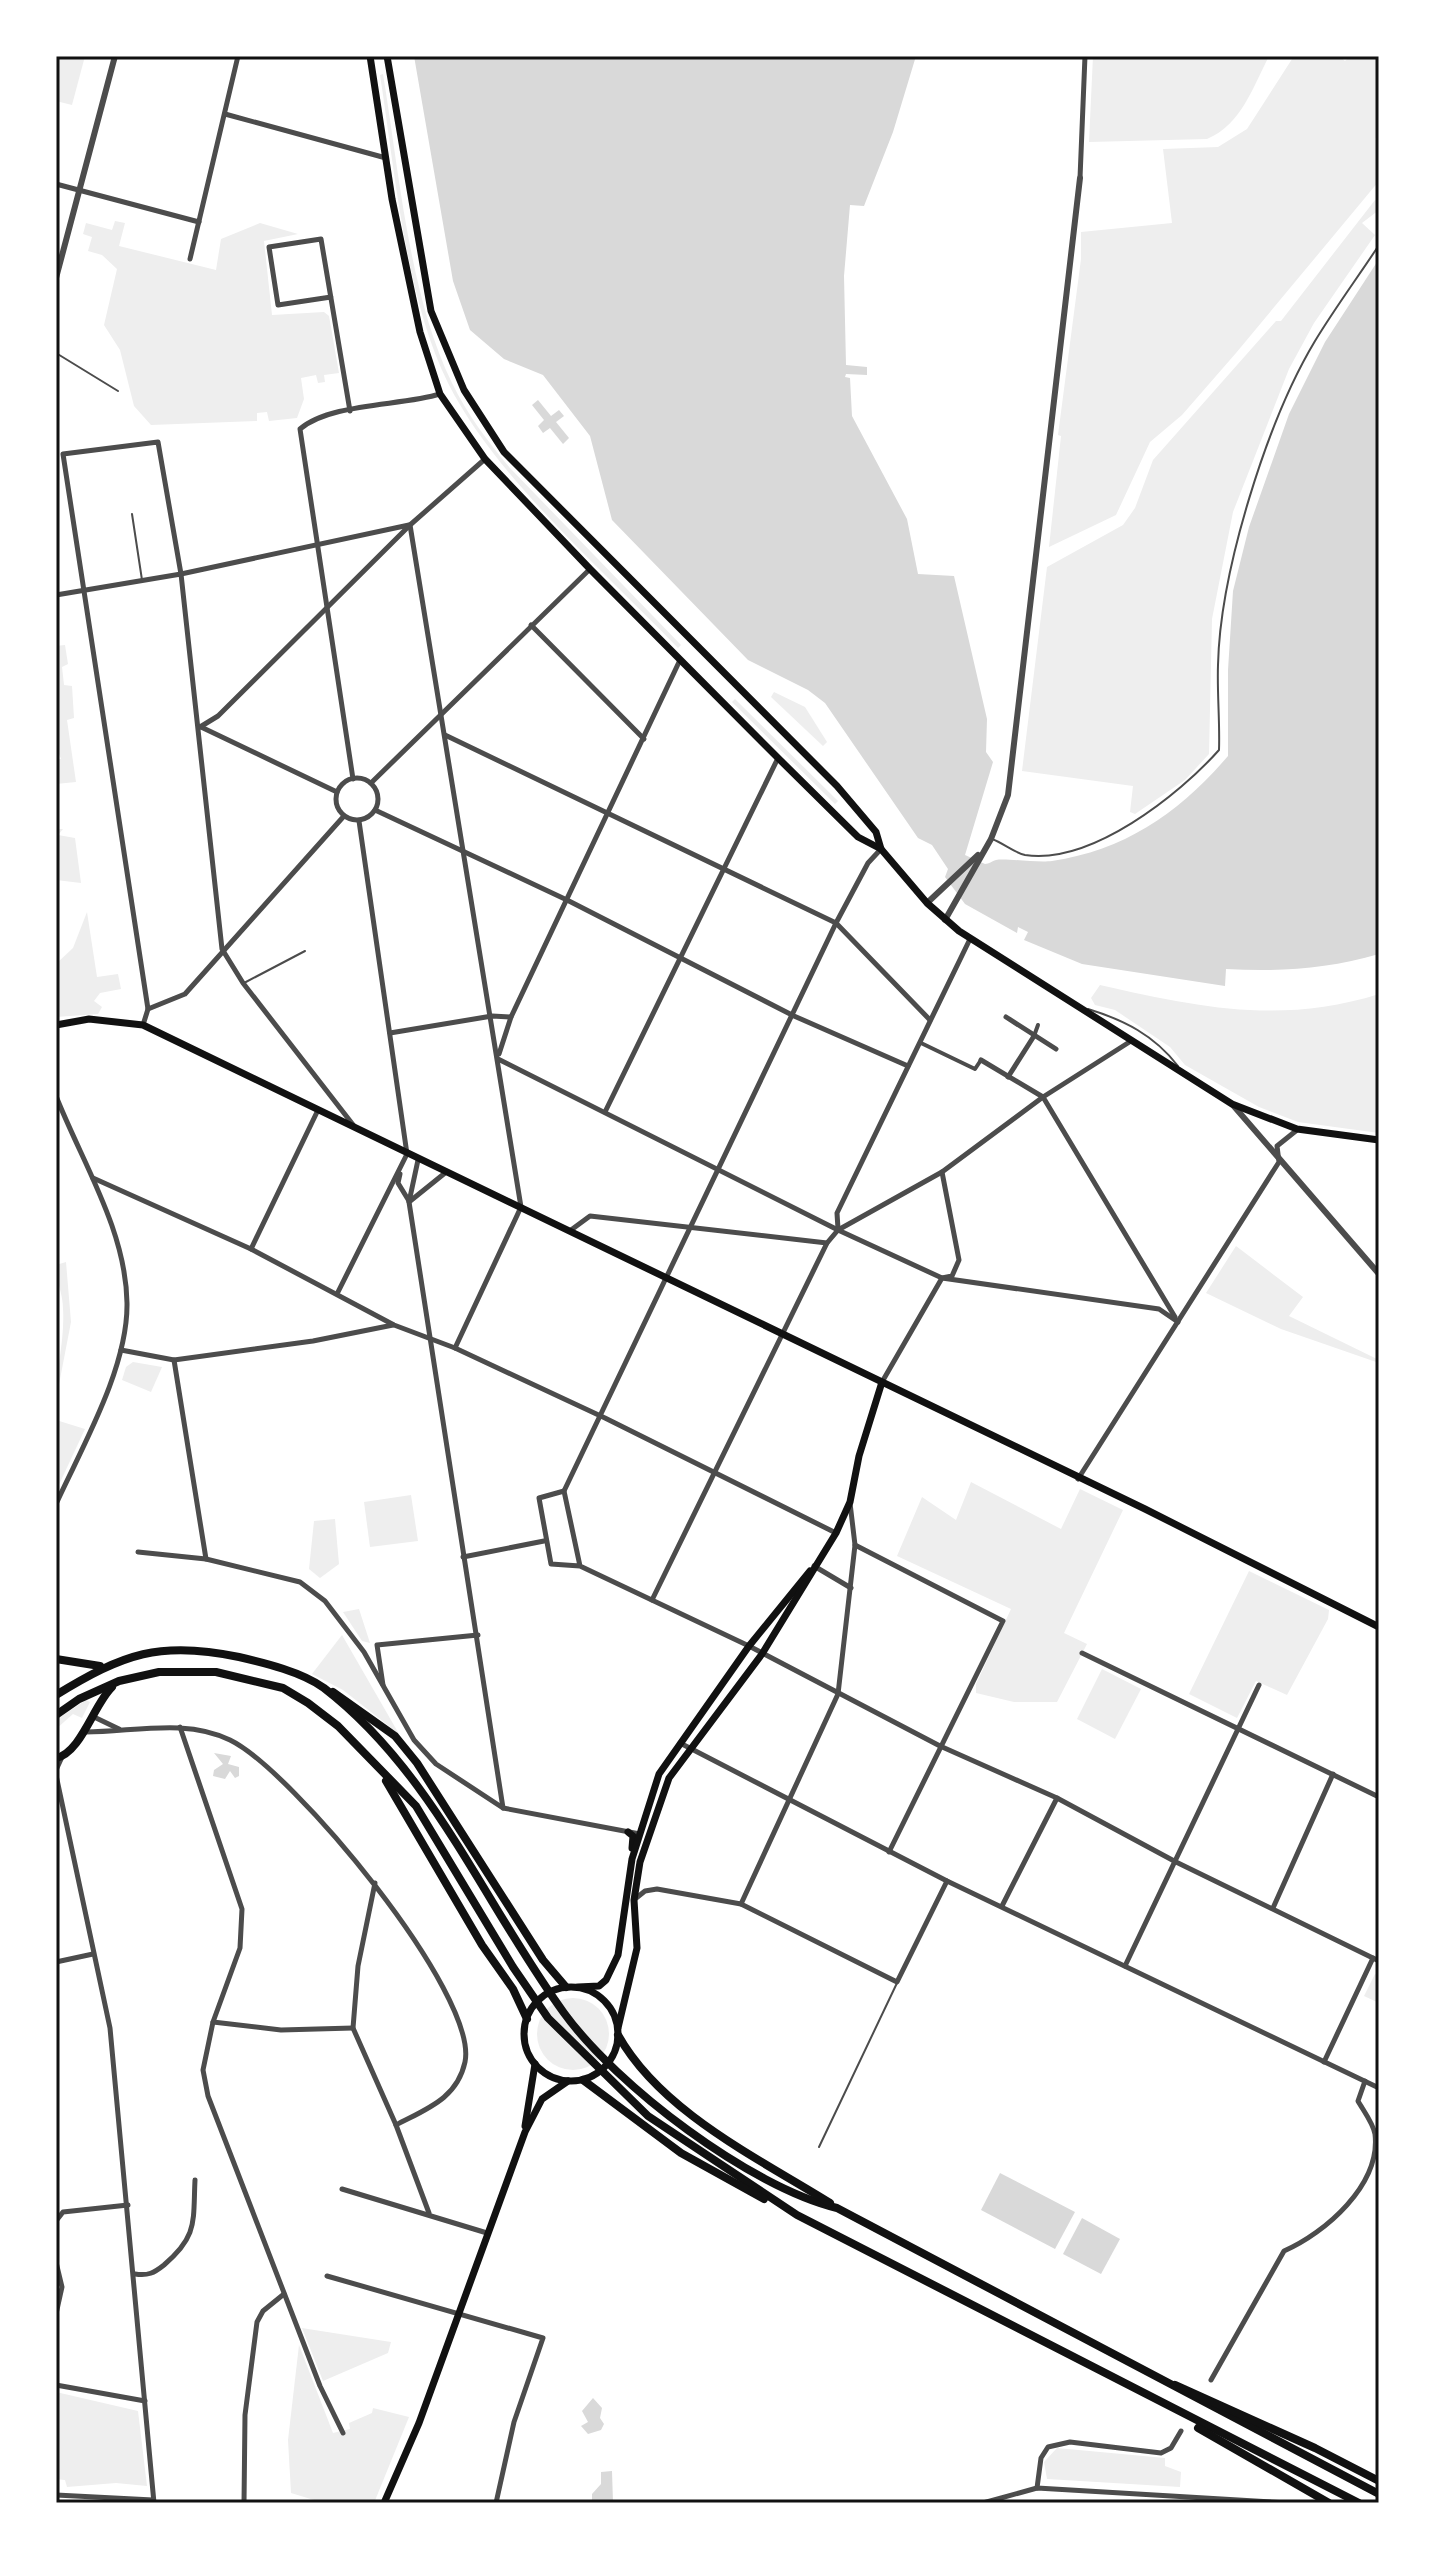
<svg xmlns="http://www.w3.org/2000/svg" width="1435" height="2559" viewBox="0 0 1435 2559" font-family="'Asap Condensed',sans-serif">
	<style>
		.green { fill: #eee }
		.water { fill: #d9d9d9 }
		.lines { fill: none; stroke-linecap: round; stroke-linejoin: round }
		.service { stroke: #4c4c4c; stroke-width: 2 }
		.pedestrian { stroke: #4c4c4c; stroke-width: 4 }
		.minor { stroke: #4c4c4c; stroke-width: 5 }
		.tertiary { stroke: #4c4c4c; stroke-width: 6 }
		.secondary { stroke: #111; stroke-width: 7 }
		.trunk { stroke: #111; stroke-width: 8 }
		.neatline { fill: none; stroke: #111; stroke-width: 3 }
	</style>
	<rect width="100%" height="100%" fill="#fff"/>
	<!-- green -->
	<g class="green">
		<polygon points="56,56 85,56 72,105 56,101"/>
		<path d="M1093 56H1269C1253 87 1241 125 1207 139L1089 142Z"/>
		<polygon points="1294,56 1339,56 1345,61 1350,56 1379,56 1379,135 1375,139 1379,143 1379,181 1236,353 1182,415 1150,442 1116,515 1049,547 1061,436 1058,435 1081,259 1081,232 1172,223 1163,149 1218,147 1247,129"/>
		<path d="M383 74C399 171 409 295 452 383 467 414 488 442 510 468L681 645 678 648C604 571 495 477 448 383 405 296 395 171 380 75Z"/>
		<polygon points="1375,200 1379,202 1379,210 1362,223 1375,235 1314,323 1289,369 1233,512 1212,619 1209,754 1185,780 1135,814 1130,812 1133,786 1022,771 1047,567 1123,525 1135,508 1153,460 1276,321 1281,321"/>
		<polygon points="115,221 125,223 119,246 216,270 221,239 260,223 298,234 264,241 272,315 324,312 329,316 339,373 324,375 325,382 318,383 316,375 301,378 304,399 297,418 269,421 267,412 257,413 257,421 151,425 134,406 120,350 104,325 117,269 102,255 88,251 92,237 83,234 86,223 112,230"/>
		<polygon points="65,645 68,664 62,667 64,685 72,686 74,718 67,720 76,782 56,784 56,759 61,759 56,746 56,646"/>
		<polygon points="774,692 805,707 827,742 823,746 771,697"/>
		<polygon points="735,699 838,801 835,804 732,702"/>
		<polygon points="56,829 63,829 58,835 75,838 81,883 56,880"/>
		<polygon points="87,912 97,977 118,974 121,989 100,993 94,1001 102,1007 98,1014 56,1017 56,964 73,948"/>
		<path d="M1100 985C1197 1007 1281 1025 1379 994V1133L1298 1122 1259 1107 1185 1065 1170 1047 1115 1010 1095 1005 1091 998Z"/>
		<polygon points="1236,1246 1303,1297 1289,1316 1379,1360 1379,1363 1281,1329 1206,1293"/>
		<path d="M66 1262 71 1322 56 1400C56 1370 65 1339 63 1309 63 1293 56 1282 56 1265Z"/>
		<polygon points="133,1362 162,1367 151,1392 122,1380 126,1367"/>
		<polygon points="56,1420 85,1429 56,1491"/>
		<polygon points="971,1482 1061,1529 1080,1489 1123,1510 1064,1633 1087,1644 1057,1702 1014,1702 976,1693 976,1684 1011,1609 897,1556 922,1497 956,1520"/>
		<polygon points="411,1495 418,1541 370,1547 364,1502"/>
		<polygon points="335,1519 339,1564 320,1578 309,1569 314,1521"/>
		<polygon points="1249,1571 1329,1610 1328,1619 1287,1695 1256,1681 1237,1718 1189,1694"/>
		<polygon points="359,1609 370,1643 362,1641 343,1612"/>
		<polygon points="342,1635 399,1734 343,1690 312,1674"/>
		<polygon points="1102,1669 1141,1689 1115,1739 1077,1719"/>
		<polygon points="86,1700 90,1702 82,1718 73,1714 56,1729 56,1720"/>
		<polygon points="1375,1974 1379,1976 1379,2003 1364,1996"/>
		<circle cx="573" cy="2034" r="36"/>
		<polygon points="302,2328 308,2329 391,2342 388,2353 323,2381"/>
		<polygon points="299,2345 333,2433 350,2429 349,2423 372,2413 373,2408 409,2417 374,2503 324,2503 291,2493 288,2440"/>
		<polygon points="56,2392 138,2411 147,2486 116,2483 67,2487 65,2480 56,2479"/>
		<polygon points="1057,2448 1165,2458 1165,2466 1181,2472 1180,2487 1047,2479 1044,2462"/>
	</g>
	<!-- water -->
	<g class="water">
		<path d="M414 56H916L893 132 864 206 850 205 844 276 846 365 867 367V375L846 374 845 377 850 378 852 416 907 519 918 574 954 576 987 719 986 752 993 762 965 855 985 864C989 864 992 861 996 860 1005 858 1038 863 1052 861 1126 850 1180 812 1228 756V670L1233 591 1249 527 1289 414 1325 342 1379 259V954C1327 969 1280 972 1226 969L1225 986 1082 964 1024 940 1028 932 1018 927 1017 933 965 904 945 877 948 869 932 845 918 838 825 703 808 690 748 660 612 520 590 436 543 375 504 359 470 330 453 281Z"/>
		<polygon points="538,400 551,416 559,410 564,416 556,422 569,438 563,444 550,428 543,433 538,426 544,420 532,405"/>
		<polygon points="214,1753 231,1756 228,1764 239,1767 239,1776 235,1778 230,1771 225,1779 213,1776 214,1770 223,1764"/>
		<polygon points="1000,2173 1075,2212 1055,2249 981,2210"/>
		<polygon points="1082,2218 1120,2239 1101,2274 1063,2254"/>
		<polygon points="593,2398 602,2408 600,2418 604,2424 601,2430 588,2434 581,2426 588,2422 582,2411"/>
		<polygon points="612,2471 613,2503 592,2503 592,2494 601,2484 601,2472"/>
	</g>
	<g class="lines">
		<!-- service -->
		<g class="service">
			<polyline points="56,353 118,391"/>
			<polyline points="132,514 142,580"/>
			<path d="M992 839C1003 843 1015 853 1025 855 1091 865 1179 795 1219 750 1220 722 1217 693 1218 665 1220 572 1267 421 1315 341 1335 308 1358 277 1379 245"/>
			<polyline points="244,983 305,951"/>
			<path d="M1088 1009C1124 1020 1154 1035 1178 1066"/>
			<polyline points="819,2147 897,1983"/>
		</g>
		<!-- pedestrian -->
		<g class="pedestrian">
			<polyline points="1034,1036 1038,1025"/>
			<polyline points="921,1043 975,1069 981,1060"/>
		</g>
		<!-- minor -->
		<g class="minor">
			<polyline points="225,114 386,158"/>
			<polyline points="1080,178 1085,56"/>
			<polyline points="56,184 199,222"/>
			<polyline points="190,259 238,56"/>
			<polyline points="331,297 278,305 269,247 321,239 350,411"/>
			<polyline points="410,525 521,1207 455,1348"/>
			<polyline points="56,595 181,574 409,525"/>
			<polyline points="531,625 644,739"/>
			<polyline points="200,727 218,716 410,525 485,459"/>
			<polyline points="201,727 337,792"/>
			<polyline points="445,735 836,923 930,1020"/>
			<circle cx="357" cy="799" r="21"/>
			<path d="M353 779 300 429C330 403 401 406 440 394"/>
			<polyline points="371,783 590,569"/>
			<polyline points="375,810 567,900 794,1016 908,1066"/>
			<polyline points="148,1009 185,994 344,816"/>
			<polyline points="1006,1017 1056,1049"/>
			<polyline points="143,1025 148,1009 63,454 158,442 181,574 222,949 243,983 354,1126"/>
			<polyline points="390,1033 492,1016 511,1017"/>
			<polyline points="499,1054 511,1017 680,660"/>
			<polyline points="498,1059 838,1230 942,1278 1159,1309 1178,1322"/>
			<polyline points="981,1060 1043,1097 1175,1317"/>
			<polyline points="1008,1077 1034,1036"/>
			<path d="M56 1096C82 1162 126 1230 127 1303 128 1368 82 1447 56 1504"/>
			<polyline points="605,1112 778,758"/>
			<polyline points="418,1160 409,1202 503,1808"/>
			<polyline points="400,1174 398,1183 409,1201"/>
			<polyline points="93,1178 251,1249 394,1325 455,1348 605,1418 836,1533"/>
			<polyline points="409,1202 445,1173"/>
			<polyline points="838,1229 837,1213 970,939"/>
			<polyline points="571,1230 590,1216 827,1243"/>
			<polyline points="251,1249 318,1110"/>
			<polyline points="338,1292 407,1154 359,821"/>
			<polyline points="121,1350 174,1360 313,1341 393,1325"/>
			<polyline points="174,1360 206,1559"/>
			<polyline points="882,1382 942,1278 952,1276 959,1260 942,1172"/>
			<polyline points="1078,1479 1279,1162 1277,1146 1297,1130"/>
			<polyline points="564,1491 836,923 868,863 881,849"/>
			<polyline points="855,1545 1003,1621 889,1852"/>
			<polyline points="138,1552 206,1559 300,1582 325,1601 364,1652 414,1740 436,1764 503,1808 640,1834"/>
			<polyline points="463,1557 544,1541"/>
			<polyline points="580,1566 564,1491 539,1498 551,1564 580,1566 749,1646 940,1746 1057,1798 1176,1862 1379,1961"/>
			<polyline points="814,1566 851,1588"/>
			<polyline points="652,1600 827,1243 838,1230 942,1172 1043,1097 1131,1041"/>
			<polyline points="1082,1653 1379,1797"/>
			<polyline points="383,1685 377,1645 478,1635"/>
			<polyline points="92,1716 119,1729"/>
			<polyline points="180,1727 242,1909 240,1948 213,2022 203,2070 208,2096 320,2386 343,2433"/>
			<path d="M86 1732C133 1732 186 1718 230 1740 292 1770 479 1994 465 2062 457 2099 426 2109 396 2125"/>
			<polyline points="680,1743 947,1881 1379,2088"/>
			<polyline points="56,1770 62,1757"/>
			<polyline points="56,1775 110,2028 154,2503"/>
			<polyline points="375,1883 358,1966 353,2028 396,2125 429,2213"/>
			<polyline points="635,1899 645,1891 657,1889 741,1904 897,1982 947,1881"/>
			<polyline points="741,1904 838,1694 855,1545 850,1503"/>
			<polyline points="1002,1906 1057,1798"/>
			<polyline points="1273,1908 1333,1774"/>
			<polyline points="56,1962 93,1954"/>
			<polyline points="1125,1966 1259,1685"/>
			<polyline points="213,2022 281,2030 353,2028"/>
			<polyline points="1324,2062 1373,1958"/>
			<polyline points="342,2189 487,2233"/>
			<polyline points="56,2221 63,2212 128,2205"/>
			<polyline points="56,2262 62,2287 56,2314"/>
			<path d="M135 2274C148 2276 154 2273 164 2265 198 2236 193 2222 195 2180"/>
			<polyline points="327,2276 543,2338 514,2422 496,2503"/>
			<path d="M1211 2380 1284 2251C1325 2233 1381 2185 1375 2134 1373 2123 1363 2110 1358 2101L1365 2081"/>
			<polyline points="56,2385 145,2401"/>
			<polyline points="1037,2488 1041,2458 1048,2447 1070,2442 1161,2453 1171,2448 1181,2431"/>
			<polyline points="56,2495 153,2500"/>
			<polyline points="244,2503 245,2415 257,2322 263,2311 284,2294"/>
			<polyline points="983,2503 1037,2488 1288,2503"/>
		</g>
		<!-- tertiary -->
		<g class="tertiary">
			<polyline points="56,278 115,56"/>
			<polyline points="927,903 978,855"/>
			<polyline points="945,920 991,839 1008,795 1080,178"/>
			<polyline points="1232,1104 1379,1274"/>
		</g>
		<!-- secondary -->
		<g class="secondary">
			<polyline points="370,56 392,199 420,332 440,394 485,459 590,569 778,758 858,837 881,849 927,903 959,931 1232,1104 1297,1129 1379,1140"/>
			<polyline points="387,56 431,311 464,390 504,452 837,786 876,832 881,849"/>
			<polyline points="56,1025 89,1019 143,1025 1145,1509 1379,1627"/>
			<polyline points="628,1832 633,1836 632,1848"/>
			<polyline points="578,1987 599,1986 606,1980 618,1955 632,1859 659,1774 749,1646 810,1571"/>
			<circle cx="571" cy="2034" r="47"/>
			<polyline points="618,2028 637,1948 634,1900 640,1862 669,1778 762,1654 836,1533 850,1502 859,1456 882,1382"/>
			<polyline points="525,2126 535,2064"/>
			<polyline points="384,2503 419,2423 525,2132 542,2099 568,2081"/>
		</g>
		<!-- trunk -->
		<g class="trunk">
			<polyline points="56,1659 100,1666"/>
			<polyline points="333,1692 395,1736 417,1763 543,1960 566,1987"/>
			<path d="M56 1695C123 1654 160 1640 239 1657 265 1663 302 1672 324 1688 433 1772 485 1905 564 2013 617 2086 750 2187 837 2208L1379 2494"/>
			<polyline points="56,1715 79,1699 119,1681 159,1672 216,1672 283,1688 308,1703 338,1726 416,1806 513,1967 548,2018 648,2116 797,2215 1359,2503"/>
			<path d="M56 1758C81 1753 94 1704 112 1687"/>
			<polyline points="386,1781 482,1945 513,1989 527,2019"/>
			<path d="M618 2035C661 2112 758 2158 830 2203"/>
			<polyline points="583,2080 681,2153 764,2199"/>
			<polyline points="1175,2385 1315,2448 1379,2481"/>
			<polyline points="1198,2428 1329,2503"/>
		</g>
	</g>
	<!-- border -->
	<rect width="1435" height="2559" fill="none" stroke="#ffffff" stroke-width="116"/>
	<rect x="58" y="58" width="1319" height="2443" class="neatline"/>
</svg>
